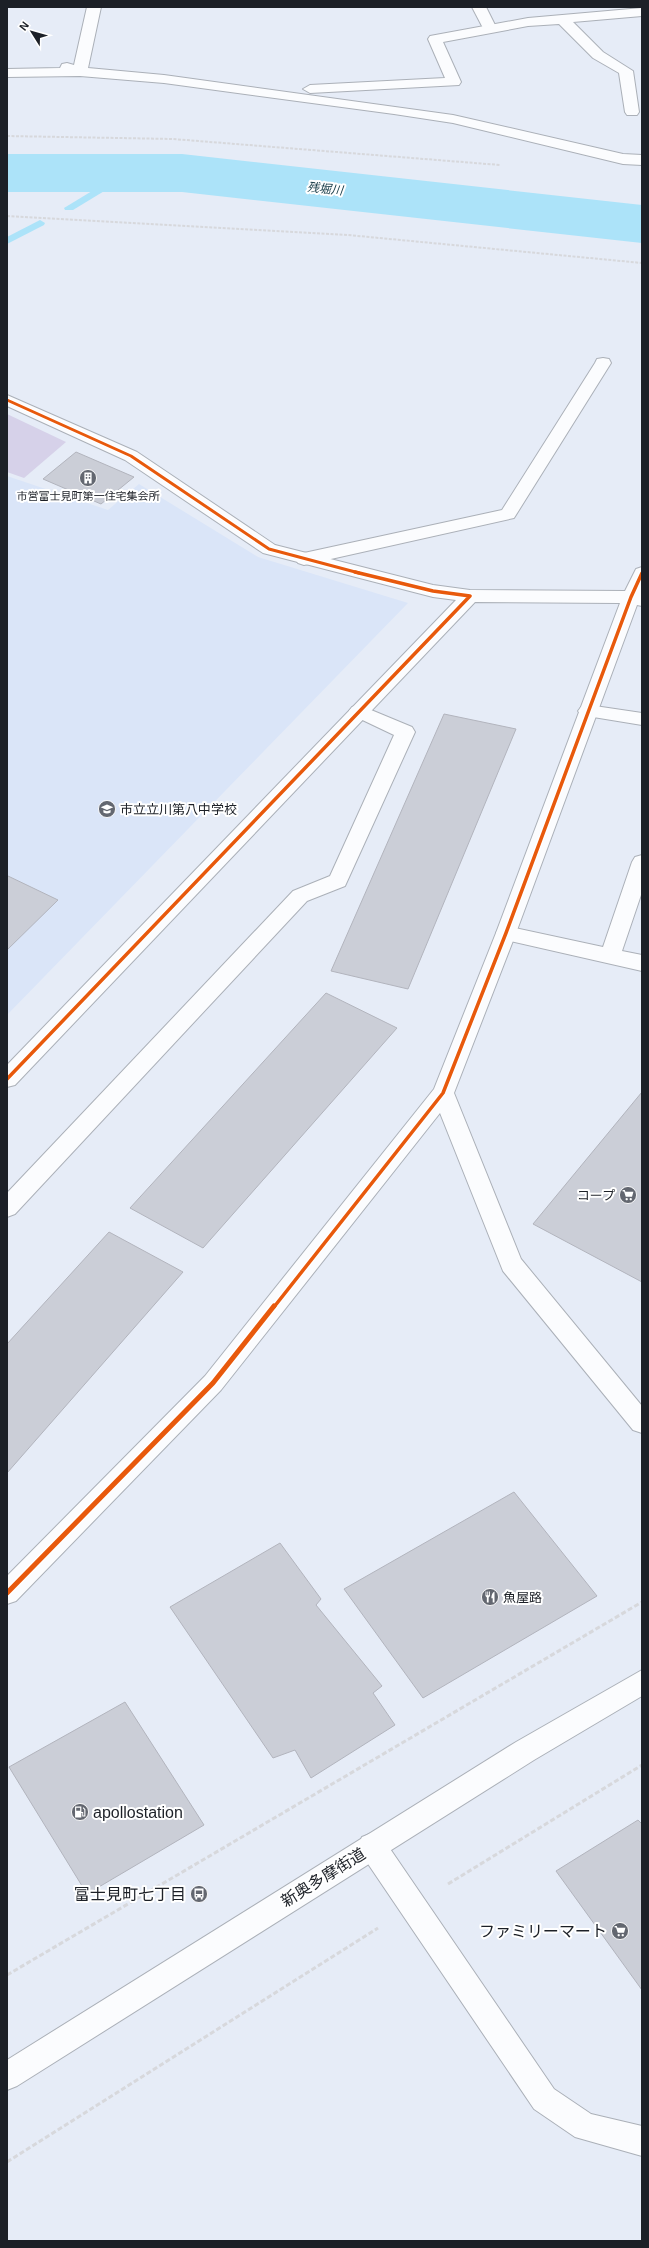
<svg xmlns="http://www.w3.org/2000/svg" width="649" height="2248" viewBox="0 0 649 2248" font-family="Helvetica,'Noto Sans JP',sans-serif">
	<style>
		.built { fill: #dae5f8 }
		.green { fill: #d6d1e9 }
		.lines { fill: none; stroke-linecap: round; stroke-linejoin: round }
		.stream { fill: #ace3f9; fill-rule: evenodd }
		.river { fill: #ace3f9; fill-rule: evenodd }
		.building { fill: #cbced7; stroke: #b2b4bd }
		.lane-casing { stroke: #abb0b8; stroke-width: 2 }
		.street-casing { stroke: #abb0b8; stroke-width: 2 }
		.primary-casing { stroke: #abb0b8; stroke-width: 2 }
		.path-far1 { stroke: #d7d8dc; stroke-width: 2; stroke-dasharray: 3 1.5; stroke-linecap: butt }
		.path { stroke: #d7d8dc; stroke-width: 3; stroke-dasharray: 5 2.5; stroke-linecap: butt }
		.lane { fill: #fbfcfe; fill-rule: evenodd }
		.street { fill: #fbfcfe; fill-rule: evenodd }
		.primary { fill: #fbfcfe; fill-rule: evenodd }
		.cycleway-far2-casing { stroke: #fff; stroke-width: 5 }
		.cycleway-far1-casing { stroke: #fff; stroke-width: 6 }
		.cycleway-casing { stroke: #fff; stroke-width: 8 }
		.cycleway-far2 { stroke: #e8590c; stroke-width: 3 }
		.cycleway-far1 { stroke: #e8590c; stroke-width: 3.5 }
		.cycleway { stroke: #e8590c; stroke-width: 5 }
		.labels { text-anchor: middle; stroke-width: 4; stroke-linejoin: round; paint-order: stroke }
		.far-poi-label { font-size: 11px; fill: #1c2027; stroke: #fff }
		.far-water-label { font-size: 12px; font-style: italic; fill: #163a46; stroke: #fff }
		.poi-label { font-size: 13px; fill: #1c2027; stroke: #fff; text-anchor: start }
		.near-poi-label { font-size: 16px; fill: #1c2027; stroke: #fff; text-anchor: end }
		.near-street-label { font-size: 16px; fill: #1c2027; stroke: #fff }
	</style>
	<rect width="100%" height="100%" fill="#e6ecf7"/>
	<!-- built -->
	<polygon class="built" points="7,476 108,510 139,484 258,557 408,603 7,1015"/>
	<!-- green -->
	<polygon class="green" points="7,414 66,442 24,478 7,472"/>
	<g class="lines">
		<!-- stream -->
		<g class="stream">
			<polygon points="125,171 130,174 129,176 73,210 65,210 64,208"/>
			<polygon points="40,220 45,223 44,225 7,244 7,237"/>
		</g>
		<!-- river -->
		<polygon class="river" points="7,154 182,154 642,205 642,243 182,192 7,192"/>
	</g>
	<!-- building -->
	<g class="building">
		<polygon points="76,452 134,477 101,504 43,479"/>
		<polygon points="444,714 516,729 408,989 331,971"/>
		<polygon points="8,876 58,900 7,950 7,877"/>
		<polygon points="326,993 397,1028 203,1248 130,1208"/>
		<polygon points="642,1092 642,1282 533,1224"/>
		<polygon points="109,1232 183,1272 7,1473 7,1344"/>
		<polygon points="514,1492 597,1596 423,1698 344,1589"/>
		<polygon points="280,1543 321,1599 316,1605 382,1686 373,1693 395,1725 311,1778 295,1750 273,1758 170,1607"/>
		<polygon points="125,1702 204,1825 87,1894 9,1767"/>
		<polygon points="638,1820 642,1824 642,1990 556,1871"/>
	</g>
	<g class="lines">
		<!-- lane casing -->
		<g class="lane-casing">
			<g id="lane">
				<polygon points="472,7 486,7 496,27 494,30 484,30"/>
				<polygon points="603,358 609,359 611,363 514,518 304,565 298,563 295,559 298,555 304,553 502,510 595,363 597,359"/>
				<polygon points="359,705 412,727 415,732 345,886 307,901 15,1214 7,1217 7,1193 293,891 330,876 394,735 352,715 349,711 352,707"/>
				<polygon points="588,705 642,713 642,725 581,715 578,711 581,707"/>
				<polygon points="642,855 642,892 622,951 642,955 642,971 506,940 499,938 496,933 499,928 506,926 603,947 632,862 635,857"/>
			</g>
		</g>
		<!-- street casing -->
		<g class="street-casing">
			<g id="street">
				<polygon points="87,7 101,7 88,68 164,75 453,115 623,154 642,155 642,165 623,164 453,123 394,114 164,83 80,76 7,77 7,69 60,68 62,64 67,63 74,65"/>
				<polygon points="642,8 642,16 573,22 603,52 633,71 639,112 637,115 627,115 625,112 619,73 593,58 559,24 528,26 443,42 461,82 459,85 310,93 303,89 310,85 445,78 428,39 430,36 528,18"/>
				<polygon points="7,395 137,452 275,545 433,585 470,590 625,591 636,569 642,567 642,606 637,605 516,933 454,1093 521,1259 642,1406 642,1433 633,1430 503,1271 440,1113 221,1390 16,1601 7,1604 7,1576 205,1376 434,1089 496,933 620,603 475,602 15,1085 7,1087 7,1065 456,600 433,597 263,553 125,460 7,406"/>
				<polygon points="372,1833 382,1837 554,2089 591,2114 642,2126 642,2156 575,2137 534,2109 362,1855 358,1846 362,1837"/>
			</g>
		</g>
		<!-- primary casing -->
		<g class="primary-casing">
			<polygon id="primary" points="642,1670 642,1696 534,1760 17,2086 7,2090 7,2060 516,1742"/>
		</g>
		<!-- path-far1 -->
		<g class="path-far1">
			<polyline points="7,136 173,139 500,165"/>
			<polyline points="7,216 348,235 642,263"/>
		</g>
		<!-- path -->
		<g class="path">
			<polyline points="448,1884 642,1765"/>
			<polyline points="7,1975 642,1602"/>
			<polyline points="7,2162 378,1928"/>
		</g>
		<!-- lane -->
		<use href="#lane" class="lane"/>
		<!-- street -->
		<use href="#street" class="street"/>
		<!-- primary -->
		<use href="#primary" class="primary"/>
		<!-- cycleway-far2 casing -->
		<g class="cycleway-far2-casing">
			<polyline id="cycleway-far2" points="7,400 131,456 269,549 359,573"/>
		</g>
		<!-- cycleway-far1 casing -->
		<g class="cycleway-far1-casing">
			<g id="cycleway-far1">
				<polyline points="7,1079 470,596 433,591 355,572"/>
				<polyline points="274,1307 443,1093 506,933 631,597 642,573"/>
			</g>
		</g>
		<!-- cycleway casing -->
		<g class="cycleway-casing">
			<polyline id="cycleway" points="7,1593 213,1383 274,1306"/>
		</g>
		<!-- cycleway-far2 -->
		<use href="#cycleway-far2" class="cycleway-far2"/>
		<!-- cycleway-far1 -->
		<use href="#cycleway-far1" class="cycleway-far1"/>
		<!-- cycleway -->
		<use href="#cycleway" class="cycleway"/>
	</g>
	<!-- icons -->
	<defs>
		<g id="building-disc" transform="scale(0.9)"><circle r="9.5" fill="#636770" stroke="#fff"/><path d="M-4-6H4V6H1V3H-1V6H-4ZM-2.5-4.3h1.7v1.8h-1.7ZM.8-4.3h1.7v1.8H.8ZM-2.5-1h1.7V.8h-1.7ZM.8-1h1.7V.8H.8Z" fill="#fff"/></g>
		<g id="school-disc" transform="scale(0.9)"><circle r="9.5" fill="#636770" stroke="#fff"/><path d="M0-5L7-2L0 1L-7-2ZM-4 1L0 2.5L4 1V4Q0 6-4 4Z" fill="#fff"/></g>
		<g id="supermarket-disc" transform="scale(0.9)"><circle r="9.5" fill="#636770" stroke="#fff"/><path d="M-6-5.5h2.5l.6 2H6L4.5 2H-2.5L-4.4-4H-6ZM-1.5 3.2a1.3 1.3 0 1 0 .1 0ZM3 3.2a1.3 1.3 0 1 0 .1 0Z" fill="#fff"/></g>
		<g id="restaurant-disc" transform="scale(0.9)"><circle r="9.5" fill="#636770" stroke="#fff"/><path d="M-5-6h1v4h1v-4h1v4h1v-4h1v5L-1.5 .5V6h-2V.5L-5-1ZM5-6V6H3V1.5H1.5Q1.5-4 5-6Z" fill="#fff"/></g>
		<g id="fuel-disc" transform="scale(0.9)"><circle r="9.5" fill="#636770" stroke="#fff"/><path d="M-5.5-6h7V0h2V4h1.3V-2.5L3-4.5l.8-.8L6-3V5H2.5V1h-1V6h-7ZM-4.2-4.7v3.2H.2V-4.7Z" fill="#fff"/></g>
		<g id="bus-disc" transform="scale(0.9)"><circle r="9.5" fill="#636770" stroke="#fff"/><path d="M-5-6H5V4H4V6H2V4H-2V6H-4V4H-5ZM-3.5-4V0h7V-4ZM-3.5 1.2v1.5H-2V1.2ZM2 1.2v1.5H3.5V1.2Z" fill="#fff"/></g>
	</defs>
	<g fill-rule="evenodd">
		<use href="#building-disc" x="88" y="478"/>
		<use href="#school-disc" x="107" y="809"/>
		<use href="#supermarket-disc" x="628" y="1195"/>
		<use href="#restaurant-disc" x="490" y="1597"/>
		<use href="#fuel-disc" x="80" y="1812"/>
		<use href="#bus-disc" x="199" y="1894"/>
		<use href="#supermarket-disc" x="620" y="1931"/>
	</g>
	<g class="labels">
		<!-- far-poi labels -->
		<g class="far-poi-label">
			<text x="88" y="500">市営富士見町第一住宅集会所</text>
		</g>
		<!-- far-water labels -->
		<g class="far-water-label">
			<text transform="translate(325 189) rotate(6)" y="4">残堀川</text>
		</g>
		<!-- poi labels -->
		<g class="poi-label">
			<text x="120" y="814">市立立川第八中学校</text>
			<text x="615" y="1200" text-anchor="end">コープ</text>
			<text x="503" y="1602">魚屋路</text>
		</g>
		<!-- near-poi labels -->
		<g class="near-poi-label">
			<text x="93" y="1818" text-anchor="start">apollostation</text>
			<text x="186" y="1900">富士見町七丁目</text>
			<text x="607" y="1937">ファミリーマート</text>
		</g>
		<!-- near-street labels -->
		<g class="near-street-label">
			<text transform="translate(323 1877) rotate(-32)" y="6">新奥多摩街道</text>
		</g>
	</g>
	<!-- border -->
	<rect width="649" height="2248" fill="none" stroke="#1c2027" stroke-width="16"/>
	<!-- north arrow -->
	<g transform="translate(32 32) rotate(307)" stroke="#ffffff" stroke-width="3" paint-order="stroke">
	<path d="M0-3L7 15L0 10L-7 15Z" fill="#1c2027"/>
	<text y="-6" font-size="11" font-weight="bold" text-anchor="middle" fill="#1c2027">N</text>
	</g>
</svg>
